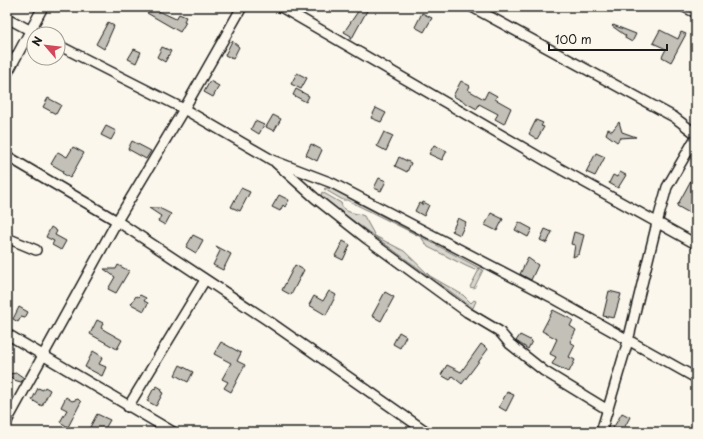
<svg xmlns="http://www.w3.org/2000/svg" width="703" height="439" viewBox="0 0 703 439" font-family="'Playpen Sans',sans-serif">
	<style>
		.green { fill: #dad7ce; stroke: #7b7a75 }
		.building { fill: #c3c0b8; stroke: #1c1c1c }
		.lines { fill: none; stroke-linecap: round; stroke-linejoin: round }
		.minor-casing { stroke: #1c1c1c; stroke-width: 12 }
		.minor { stroke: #fbf7ec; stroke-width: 9 }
	</style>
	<rect width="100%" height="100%" fill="#fbf7ec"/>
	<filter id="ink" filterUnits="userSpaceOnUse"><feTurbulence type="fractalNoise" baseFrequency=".025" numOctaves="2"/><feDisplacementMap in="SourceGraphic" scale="8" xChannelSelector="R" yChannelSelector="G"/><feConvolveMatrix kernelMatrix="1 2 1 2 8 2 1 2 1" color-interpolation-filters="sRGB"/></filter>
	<g filter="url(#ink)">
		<!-- green -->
		<g class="green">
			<polygon points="326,188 330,188 483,270 474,288 470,287 480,268 475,270 466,266 428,247 421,237 347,200 343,200 324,189"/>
			<path d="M322 192 341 203C343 214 355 212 364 216L375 236 404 251 430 276 463 295 471 303 474 300 476 301 473 308 330 204 321 196Z"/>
		</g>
		<!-- building -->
		<g class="building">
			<polygon points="150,7 176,19 179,14 186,17 184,21 186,22 180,32 147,13"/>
			<polygon points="361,7 369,7 351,40 351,36 344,32"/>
			<polygon points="422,13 432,18 424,32 415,27"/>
			<polygon points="108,22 114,26 104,49 96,44"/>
			<polygon points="613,25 636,34 632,42 625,38 626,36 612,26"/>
			<polygon points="660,30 678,39 681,32 686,34 671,62 662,57 666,49 653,43"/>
			<polygon points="232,41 239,47 233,59 225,55"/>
			<polygon points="162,47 171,51 165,62 157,57"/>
			<polygon points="134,49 141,52 136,63 128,59"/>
			<polygon points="297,73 307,78 301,89 291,84"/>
			<polygon points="210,81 219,86 213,97 204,92"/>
			<polygon points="461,81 470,86 468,90 484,99 488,91 497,96 495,99 511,108 504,124 495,119 498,114 479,104 477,109 453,96"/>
			<polygon points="296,89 309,96 306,102 293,95"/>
			<polygon points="48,98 61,105 56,114 43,107"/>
			<polygon points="376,108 386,113 381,122 371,118"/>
			<polygon points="273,115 281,119 274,131 266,127"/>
			<polygon points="536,120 543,123 541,126 544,127 537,139 529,134"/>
			<polygon points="255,121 264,125 259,134 251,129"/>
			<polygon points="619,122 622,132 636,137 620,138 617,142 606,134 608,129 612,131"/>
			<polygon points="106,126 116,131 111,140 101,135"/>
			<polygon points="384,132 393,136 386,151 377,146"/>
			<polygon points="132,141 151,151 146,159 128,149"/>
			<polygon points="311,144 322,150 317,161 306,155"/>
			<polygon points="434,145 447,151 442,160 429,154"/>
			<polygon points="73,147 84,153 70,178 62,173 63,171 51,164 58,152 67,157"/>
			<polygon points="596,153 605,157 595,176 586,172"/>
			<polygon points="399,157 411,163 407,172 395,166"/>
			<polygon points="696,171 696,195 693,200 696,202 696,209 693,215 677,206"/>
			<polygon points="620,172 626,175 618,188 609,183 613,175 617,177"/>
			<polygon points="379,178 386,181 381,191 374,188"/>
			<polygon points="241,188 250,192 240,211 231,207"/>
			<polygon points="279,195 289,200 285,207 283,205 280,211 272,207"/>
			<polygon points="423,202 429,205 424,216 415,211 419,203 422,205"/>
			<polygon points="149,208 159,208 171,214 165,225 158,221 161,216"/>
			<polygon points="491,213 503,219 497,231 485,225"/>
			<polygon points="458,218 466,222 460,235 452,231"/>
			<polygon points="519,222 532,229 528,237 515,230"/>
			<polygon points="51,227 57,231 55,235 66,241 61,250 52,245 54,241 46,237"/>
			<polygon points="545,229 552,232 547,243 540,240"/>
			<polygon points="574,232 584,235 579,254 573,257 575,245 571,244"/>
			<polygon points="193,235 203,240 196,253 186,247"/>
			<polygon points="343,241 350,245 343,260 335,256"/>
			<polygon points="216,246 231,254 223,270 213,265 220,251"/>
			<polygon points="528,258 538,265 531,280 520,274"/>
			<polygon points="118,265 129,271 116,293 108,289 115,277 104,269 116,269"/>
			<polygon points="295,265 304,270 291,295 282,290"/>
			<polygon points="329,291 336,295 326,315 309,305 314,296 323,301"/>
			<polygon points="609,291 621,294 614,318 603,316"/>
			<polygon points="385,292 394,297 381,321 372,316"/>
			<polygon points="140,295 146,298 144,301 148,303 144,311 131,304 136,296 138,297"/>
			<polygon points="19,307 28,312 25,318 21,317 18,322 13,319"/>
			<polygon points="553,310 573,320 570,326 576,330 570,342 575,345 569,357 575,360 569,372 552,364 556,357 550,354 557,339 542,331"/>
			<polygon points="97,320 103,323 101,328 106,331 122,340 117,349 90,334"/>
			<polygon points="399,332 406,336 400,348 393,344"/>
			<polygon points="520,335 532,341 528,349 516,341"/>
			<polygon points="221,342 241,353 237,361 245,365 231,392 224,388 228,382 222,379 231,363 214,354"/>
			<polygon points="481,344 488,349 462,384 452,376 450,380 441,375 447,365 461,372"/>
			<polygon points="93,351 103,357 99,364 106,367 102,376 85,367"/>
			<polygon points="180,365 193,372 188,382 175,375"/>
			<polygon points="17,373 24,378 21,382 14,380 8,374"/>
			<polygon points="157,386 162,389 161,392 163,393 156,406 147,401 154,388 155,389"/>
			<polygon points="45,387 50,390 42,406 32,400 38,388 43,390"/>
			<polygon points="507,392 514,395 506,411 499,407"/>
			<polygon points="66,397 72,401 78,399 81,402 68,427 60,422 67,410 61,407"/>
			<polygon points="622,413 630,417 622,432 615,432 612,430"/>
			<polygon points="97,414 110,420 103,432 95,432 89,429"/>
		</g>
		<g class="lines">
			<!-- minor casing -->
			<g class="minor-casing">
				<g id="minor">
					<polyline points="281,7 548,162 696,244"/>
					<polyline points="472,7 674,117 696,134"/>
					<polyline points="684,7 696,13"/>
					<polyline points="7,18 37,34"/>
					<polyline points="58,45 184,109 272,160 332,183 553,298 696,378"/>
					<polyline points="7,74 43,7"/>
					<polyline points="7,156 117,221 270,322 427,432"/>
					<polyline points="276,163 315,198 367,239 467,312 499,331 510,344 544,371 608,410"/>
					<polyline points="7,238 36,250"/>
					<polyline points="7,334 173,432"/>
					<polyline points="128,407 205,280"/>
					<polyline points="7,421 117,221 184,109 242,7"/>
					<polyline points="601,432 628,341 657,223 667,187 696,137"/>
				</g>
			</g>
			<!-- minor -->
			<use href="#minor" class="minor"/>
		</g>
	</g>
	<!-- margin -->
	<rect width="703" height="439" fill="none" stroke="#fbf7ec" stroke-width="24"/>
	<rect x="12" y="12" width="679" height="415" fill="none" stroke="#1c1c1c" stroke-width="1.5" filter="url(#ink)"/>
	<!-- north arrow -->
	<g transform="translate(46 46) rotate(298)"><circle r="19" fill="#fbf7ec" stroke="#a29f99"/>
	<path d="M0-3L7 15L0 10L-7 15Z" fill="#d1495b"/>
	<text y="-6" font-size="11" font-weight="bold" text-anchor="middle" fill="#1c1c1c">N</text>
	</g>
	<!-- scale -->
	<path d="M549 44v6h118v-6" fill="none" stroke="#1c1c1c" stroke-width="2"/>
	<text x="555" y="44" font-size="12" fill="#1c1c1c" stroke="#fbf7ec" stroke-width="3" paint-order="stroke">100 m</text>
</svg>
